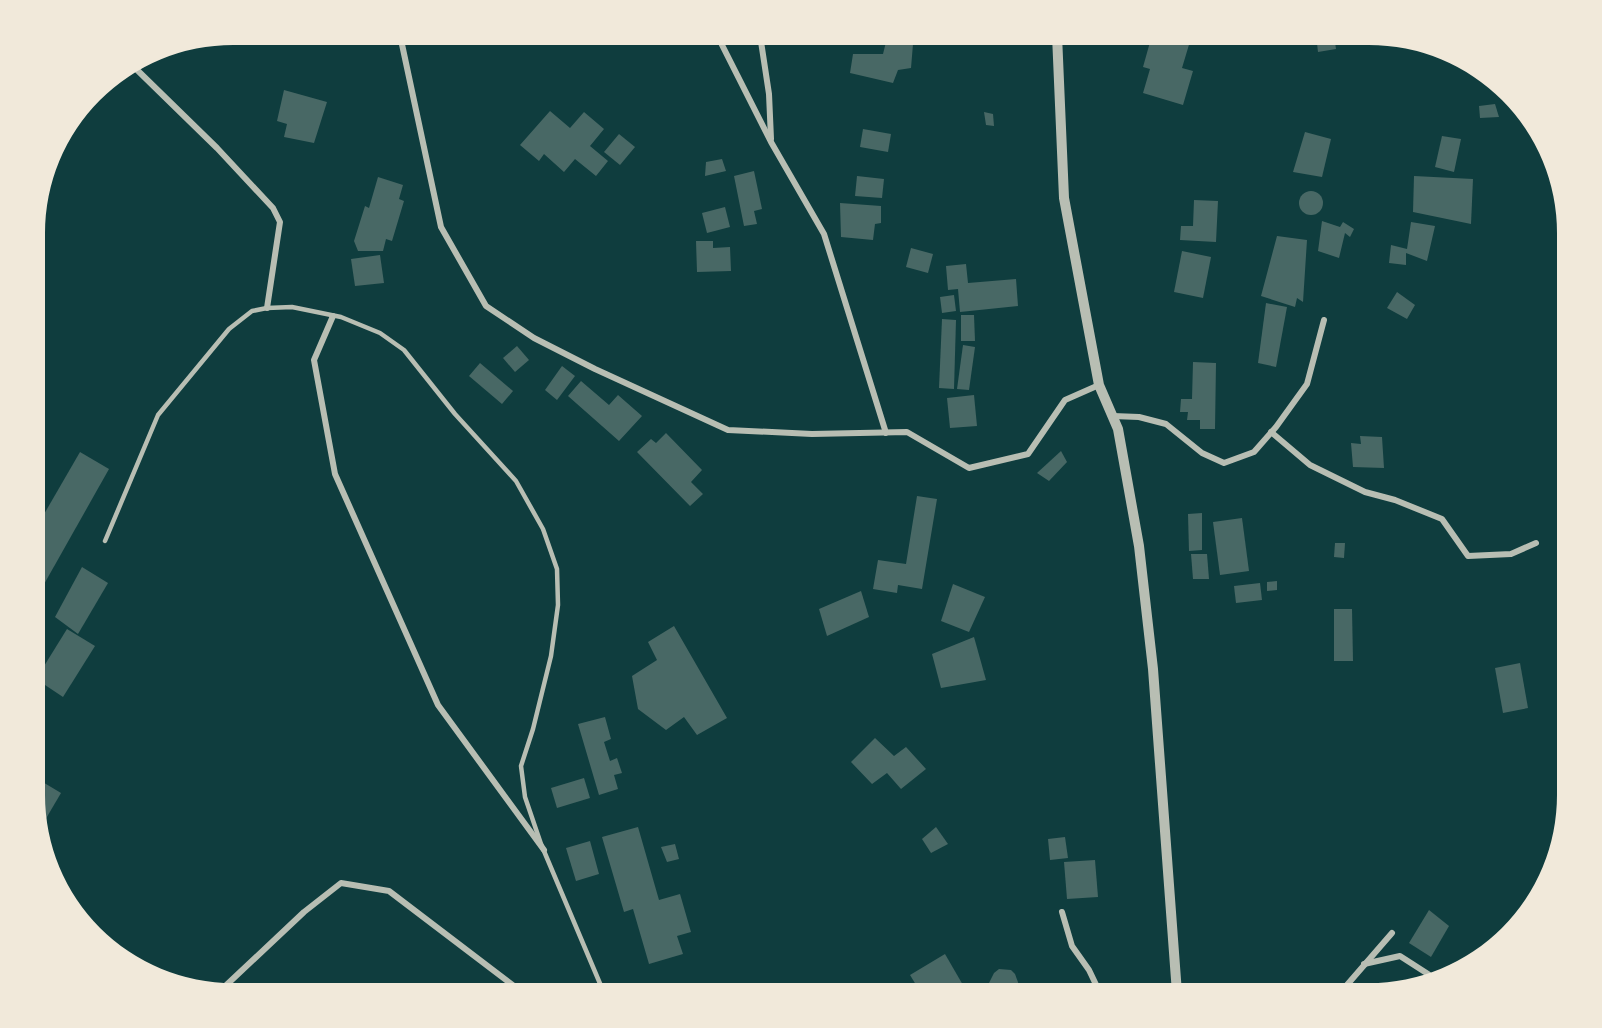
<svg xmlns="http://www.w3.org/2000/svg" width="1602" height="1028" viewBox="0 0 1602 1028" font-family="'Golos Text',sans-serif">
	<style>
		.building { fill: #486865 }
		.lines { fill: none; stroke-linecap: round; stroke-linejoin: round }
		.service { stroke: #b8beb3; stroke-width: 4.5 }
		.minor { stroke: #b8beb3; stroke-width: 6 }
		.tertiary { stroke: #b8beb3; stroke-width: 10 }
	</style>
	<rect width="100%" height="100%" fill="#0f3d3e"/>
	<!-- building -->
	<g class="building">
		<polygon points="1152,35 1180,35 1191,38 1182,68 1193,71 1183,105 1143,93 1150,69 1143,67"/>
		<polygon points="1316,35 1334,35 1336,49 1318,52"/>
		<polygon points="887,38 913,44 911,68 898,70 893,83 850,73 853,54 883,54"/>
		<polygon points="284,90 327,102 314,143 284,137 287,124 277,121"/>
		<polygon points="1495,104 1499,117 1480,118 1479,106"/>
		<polygon points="550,111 570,128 584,112 604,129 590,146 608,161 596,176 575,159 564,172 544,154 539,161 520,145"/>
		<polygon points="984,112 993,114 994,126 986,125"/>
		<polygon points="863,129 891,134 888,152 860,147"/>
		<polygon points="1305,132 1331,139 1322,177 1293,172"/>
		<polygon points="619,134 635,147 620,165 604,152"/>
		<polygon points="1442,136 1461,139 1454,172 1435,167"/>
		<polygon points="722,159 726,171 705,176 706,162"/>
		<polygon points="754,171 762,209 754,211 757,224 744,226 734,176"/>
		<polygon points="857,176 884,179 882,198 855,196"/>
		<polygon points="1414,176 1473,179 1471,224 1413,212"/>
		<polygon points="378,177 403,185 399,199 404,201 392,241 386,239 383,251 358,251 354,241 365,206 369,208"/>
		<circle cx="1311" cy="203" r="12"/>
		<polygon points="1194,200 1218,201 1216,242 1180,240 1181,226 1193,226"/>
		<polygon points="840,203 881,206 881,223 875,224 873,240 841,237"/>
		<polygon points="725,207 730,227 707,233 702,213"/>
		<polygon points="1322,221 1340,227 1343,222 1354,229 1350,237 1345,233 1339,258 1318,251"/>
		<polygon points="1411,222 1435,226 1427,261 1406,253 1406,265 1389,263 1391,245 1407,249"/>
		<polygon points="1277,236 1307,240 1303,302 1297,298 1295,307 1261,296"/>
		<polygon points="696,241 713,241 713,248 730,247 731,271 697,272"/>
		<polygon points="911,248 933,254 928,273 906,267"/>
		<polygon points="1182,251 1211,257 1203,298 1174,292"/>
		<polygon points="380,255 384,283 355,286 351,259"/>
		<polygon points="966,264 968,283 1016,279 1018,306 960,312 958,289 948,290 946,266"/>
		<polygon points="1397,292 1415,305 1407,319 1387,308"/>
		<polygon points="954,295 956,311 942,313 940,297"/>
		<polygon points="1266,303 1287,307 1276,367 1258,363"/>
		<polygon points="961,315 974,315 975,341 961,341"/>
		<polygon points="942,319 956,320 954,389 939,388"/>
		<polygon points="963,345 975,347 969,390 957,389"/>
		<polygon points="517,346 529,360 515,372 503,358"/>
		<polygon points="1193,362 1216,363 1215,429 1200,429 1200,420 1187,420 1188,412 1180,412 1181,399 1192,399"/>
		<polygon points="480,363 513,391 502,404 469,376"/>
		<polygon points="562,366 575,376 557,400 545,390"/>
		<polygon points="581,381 609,405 618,395 642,416 619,441 568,396"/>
		<polygon points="974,395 977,426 950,428 947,398"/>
		<polygon points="666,433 702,470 691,482 703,494 690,506 637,452 651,439 656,443"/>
		<polygon points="1360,436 1382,437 1384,468 1353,467 1351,443 1361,444"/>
		<polygon points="1061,451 1067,462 1049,481 1037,473"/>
		<polygon points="80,452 109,469 43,586 36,582 36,528"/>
		<polygon points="917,496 937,499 922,589 898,585 897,593 873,589 878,560 906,564"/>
		<polygon points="1202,513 1202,550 1189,551 1188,514"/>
		<polygon points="1242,518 1249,571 1220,575 1213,522"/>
		<polygon points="1335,543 1345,543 1344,558 1334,557"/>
		<polygon points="1191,554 1207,554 1209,579 1193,579"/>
		<polygon points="82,567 108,583 78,634 55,617"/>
		<polygon points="1277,581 1277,590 1267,591 1267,582"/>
		<polygon points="1260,583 1262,600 1236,603 1234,586"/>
		<polygon points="953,584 985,597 969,632 941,621"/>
		<polygon points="861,591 869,617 827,636 819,609"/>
		<polygon points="1334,609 1352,609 1353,661 1334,661"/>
		<polygon points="674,626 727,718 697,735 684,717 666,730 638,709 632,676 657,660 648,642"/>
		<polygon points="67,629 95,646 63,697 36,679"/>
		<polygon points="974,637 986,680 941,688 932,654"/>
		<polygon points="1520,663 1528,708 1503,713 1495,668"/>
		<polygon points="605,717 611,739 604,742 610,761 617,758 622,773 614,775 618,789 599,795 578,724"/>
		<polygon points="875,738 894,756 906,747 926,769 901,789 887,773 872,784 851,762"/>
		<polygon points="36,778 61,793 41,827 36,821"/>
		<polygon points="584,778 590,798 557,808 551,788"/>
		<polygon points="638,827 659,900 680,894 691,932 677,936 683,954 649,964 633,909 624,912 602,837"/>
		<polygon points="936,827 948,844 931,853 922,839"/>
		<polygon points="1065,837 1068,858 1050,860 1048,839"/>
		<polygon points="590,841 599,874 576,881 566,848"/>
		<polygon points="675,844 679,859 667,862 661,847"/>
		<polygon points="1095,860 1098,897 1067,899 1064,862"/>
		<polygon points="1429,910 1449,926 1431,957 1409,943"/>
		<polygon points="945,954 967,992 921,993 910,975"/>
		<polygon points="999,969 1011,970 1015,974 1019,985 1016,993 993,993 989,983 994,973"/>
	</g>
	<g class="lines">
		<!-- service -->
		<polyline class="service" points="105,541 158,415 229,329 252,311 267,308 292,307 341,317 380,333 404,350 455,414 516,481 543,529 557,569 558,605 551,656 533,729 521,766 525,797 541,844 604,993"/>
		<!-- minor -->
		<g class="minor">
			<polyline points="400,35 441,227 486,306 534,338 595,369 728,430 812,434 907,432 969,468 1028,454 1065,400 1099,385"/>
			<polyline points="717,35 771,142 824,234 886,433"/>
			<polyline points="760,35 769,94 771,139"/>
			<polyline points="132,65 217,148 273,208 280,222 267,308"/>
			<polyline points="333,316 314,360 335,474 438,705 544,850"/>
			<polyline points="1113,416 1139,417 1166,424 1202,453 1224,463 1254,452 1276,427 1307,384 1324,320"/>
			<polyline points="1271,432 1310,465 1365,492 1395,500 1442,519 1468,556 1511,554 1536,543"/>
			<polyline points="1062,912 1072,946 1089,970 1100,993"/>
			<polyline points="1364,964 1400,956 1428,974"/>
			<polyline points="654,988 656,993"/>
			<polyline points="220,991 304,912 341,883 389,891 523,993"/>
			<polyline points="1340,993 1392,933"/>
		</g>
		<!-- tertiary -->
		<polyline class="tertiary" points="1057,35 1064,198 1099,385 1118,429 1139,546 1153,669 1177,993"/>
	</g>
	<!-- crop -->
	<path d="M0 0H1602V1028H0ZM233 45H1369A188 188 0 0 1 1557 233V795A188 188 0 0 1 1369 983H233A188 188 0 0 1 45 795V233A188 188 0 0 1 233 45Z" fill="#f1e9da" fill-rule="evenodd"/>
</svg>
